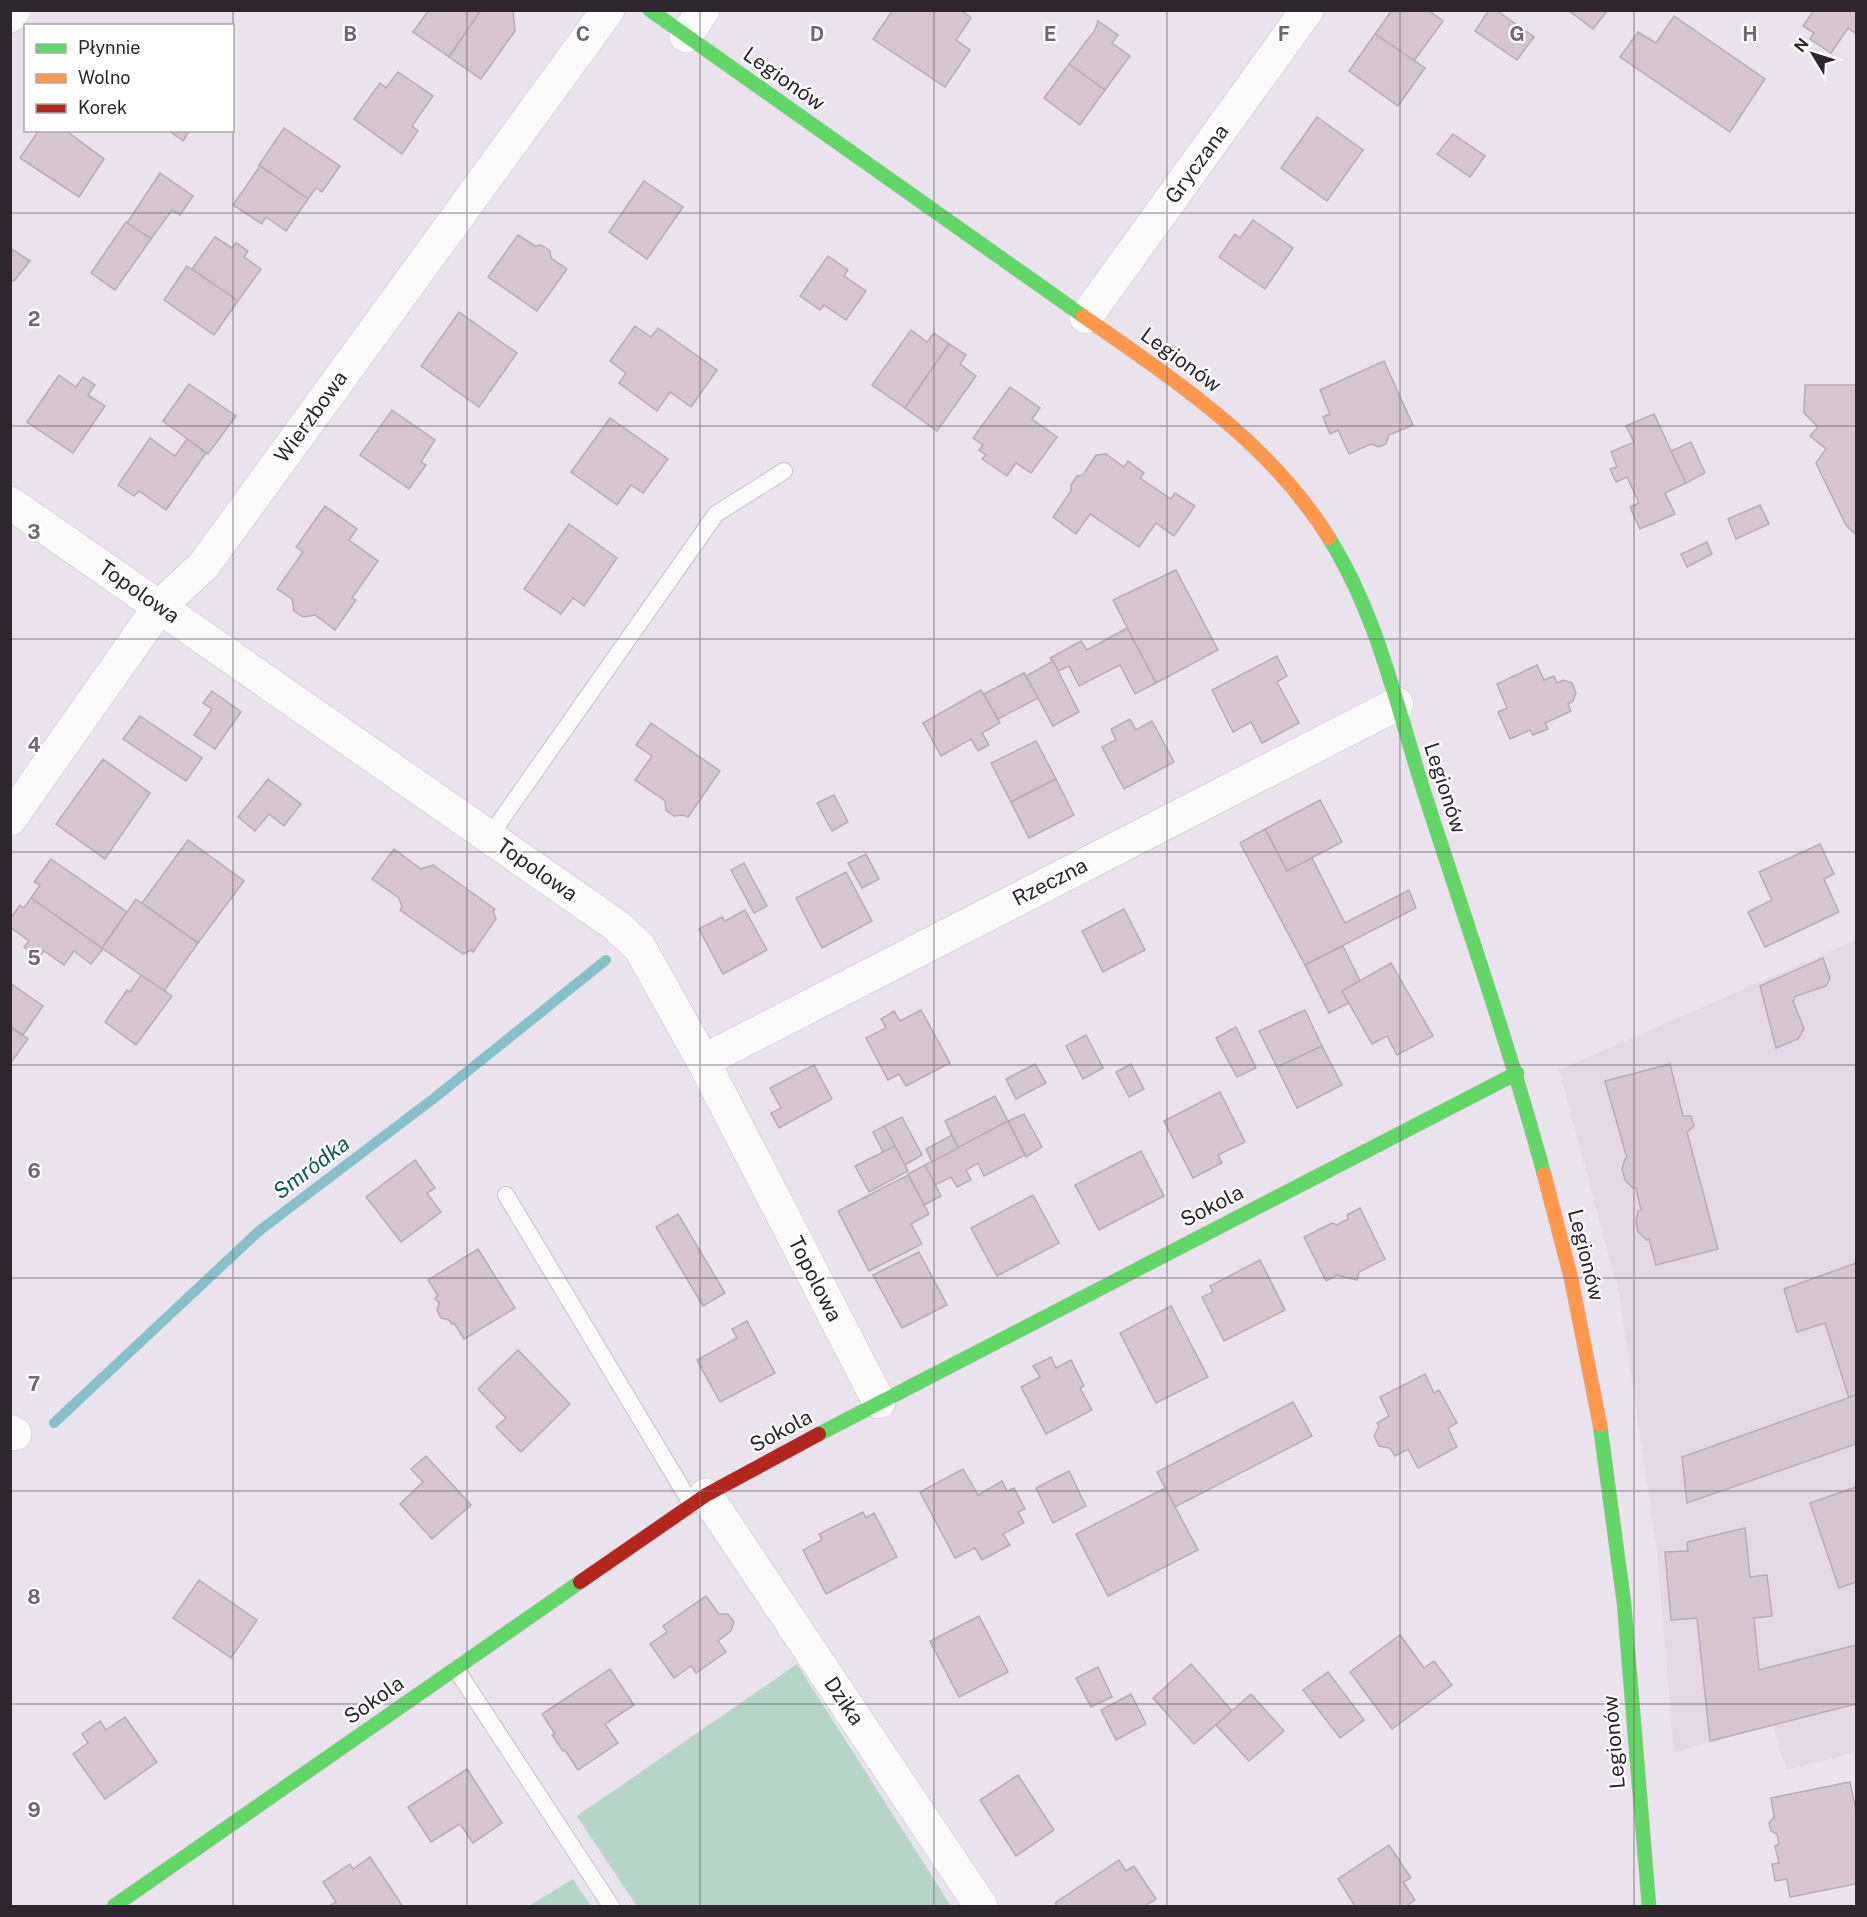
<svg xmlns="http://www.w3.org/2000/svg" width="1867" height="1917" viewBox="0 0 1867 1917" font-family="'Public Sans',sans-serif">
	<style>
		.built { fill: #e6d7e7 }
		.green { fill: #b5d5c8 }
		.lines { fill: none; stroke-linecap: round; stroke-linejoin: round }
		.stream { stroke: #87c0c8; stroke-width: 10 }
		.building { fill: #d6c5ce; stroke: #b5adb3; stroke-width: 1.5 }
		.lane-casing { stroke: #c7c0c8; stroke-width: 18 }
		.street-casing { stroke: #c7c0c8; stroke-width: 34 }
		.fast-casing { stroke: #c7c0c8; stroke-width: 15 }
		.slow-casing { stroke: #c7c0c8; stroke-width: 15 }
		.jam-casing { stroke: #c7c0c8; stroke-width: 15 }
		.lane { stroke: #fcfbfc; stroke-width: 16 }
		.street { stroke: #fcfbfc; stroke-width: 33 }
		.fast { stroke: #63d668; stroke-width: 14 }
		.slow { stroke: #ff974d; stroke-width: 14 }
		.jam { stroke: #b3261e; stroke-width: 14 }
		.grid { fill: none; stroke: #6f6870; stroke-width: 1.5; stroke-opacity: 0.55 }
		.labels { text-anchor: middle; stroke-width: 4.5; stroke-linejoin: round; paint-order: stroke }
		.street-label { font-size: 21px; fill: #2d272d; stroke: #fff }
		.water-label { font-size: 22px; font-style: italic; fill: #0b575c; stroke: #fff }
		.grid-label { font-size: 20px; text-anchor: middle; font-weight: bold; fill: #6f6870; stroke: #fff; stroke-width: 4.5; stroke-linejoin: round; paint-order: stroke }
	</style>
	<rect width="100%" height="100%" fill="#eae2ec"/>
	<!-- built -->
	<polygon class="built" points="1856,940 1856,1752 1786,1770 1773,1725 1674,1752 1657,1553 1620,1298 1559,1070"/>
	<!-- green -->
	<g class="green">
		<polygon points="797,1664 951,1906 637,1906 577,1816"/>
		<polygon points="573,1879 591,1906 529,1906"/>
	</g>
	<g class="lines">
		<!-- stream -->
		<polyline class="stream" points="54,1423 259,1231 433,1099 606,960"/>
	</g>
	<!-- building -->
	<g class="building">
		<polygon points="429,10 481,10 449,57 413,32"/>
		<polygon points="481,10 513,10 515,31 481,79 449,57"/>
		<polygon points="893,10 961,10 971,18 956,40 970,50 945,87 873,39"/>
		<polygon points="1392,10 1428,10 1443,21 1414,61 1375,34"/>
		<polygon points="1489,10 1496,10 1534,37 1517,60 1475,31"/>
		<polygon points="1568,10 1606,10 1607,11 1593,29"/>
		<polygon points="1814,10 1856,10 1856,31 1855,33 1848,28 1831,53 1810,39 1814,33 1803,26"/>
		<polygon points="1674,16 1765,79 1730,132 1620,57 1638,32 1656,43"/>
		<polygon points="1098,21 1118,35 1112,43 1130,56 1105,90 1069,64 1095,30"/>
		<polygon points="1375,34 1425,68 1398,106 1349,71"/>
		<polygon points="1069,64 1105,90 1080,125 1044,98"/>
		<polygon points="398,72 433,96 412,126 418,131 402,154 354,119 380,83 386,88"/>
		<polygon points="1317,117 1363,150 1327,201 1281,168"/>
		<polygon points="284,128 340,166 322,192 316,188 308,199 259,165"/>
		<polygon points="39,130 65,130 104,159 79,197 20,158"/>
		<polygon points="168,130 190,130 183,141"/>
		<polygon points="1453,134 1485,156 1470,177 1437,154"/>
		<polygon points="260,166 308,199 286,231 266,217 262,224 233,205"/>
		<polygon points="160,173 193,196 180,215 172,210 151,239 127,223"/>
		<polygon points="644,181 683,207 647,259 609,232"/>
		<polygon points="1253,220 1293,248 1265,289 1219,257 1235,234 1240,238"/>
		<polygon points="126,222 151,239 115,290 91,273"/>
		<polygon points="518,235 535,246 541,245 550,251 551,258 567,269 537,311 488,277"/>
		<polygon points="215,237 232,248 236,243 248,251 244,257 261,269 238,301 192,269"/>
		<polygon points="10,248 30,261 14,281 10,280"/>
		<polygon points="828,256 848,270 844,276 866,291 846,320 824,305 820,310 800,296"/>
		<polygon points="187,266 238,301 214,335 164,300"/>
		<polygon points="459,312 517,353 479,407 421,366"/>
		<polygon points="635,326 651,337 658,328 717,370 691,407 670,392 657,411 619,383 626,373 610,361"/>
		<polygon points="911,330 927,342 934,333 949,344 905,408 872,385"/>
		<polygon points="949,344 966,355 960,364 976,376 937,431 905,408"/>
		<polygon points="1384,361 1413,425 1389,435 1386,444 1379,447 1371,444 1349,454 1338,430 1330,434 1323,417 1330,414 1320,390"/>
		<polygon points="59,375 76,387 83,377 95,385 88,395 105,406 73,453 27,422"/>
		<polygon points="189,384 236,416 208,454 163,421"/>
		<polygon points="1805,385 1856,385 1856,535 1846,525 1816,463 1826,449 1810,436 1818,427 1804,413"/>
		<polygon points="1010,387 1040,408 1032,419 1057,437 1031,473 1016,463 1007,476 982,459 986,455 979,450 983,445 973,438"/>
		<polygon points="392,410 435,440 421,462 426,465 409,489 360,455"/>
		<polygon points="1654,414 1686,483 1665,493 1675,514 1640,529 1630,507 1639,503 1627,477 1616,482 1610,469 1617,467 1611,452 1634,442 1626,426"/>
		<polygon points="610,418 668,459 643,493 631,485 617,505 571,472"/>
		<polygon points="150,438 175,456 187,439 206,453 166,510 139,491 134,496 118,485"/>
		<polygon points="1691,442 1705,473 1686,483 1671,451"/>
		<polygon points="1106,454 1124,467 1128,461 1144,473 1140,478 1171,499 1175,493 1195,506 1174,536 1156,523 1139,547 1090,514 1076,534 1053,517 1071,491 1071,485 1077,476 1083,475 1096,455"/>
		<polygon points="1760,505 1769,524 1736,539 1728,519"/>
		<polygon points="325,506 357,529 349,540 378,561 352,598 356,600 335,630 315,615 303,617 294,611 292,599 277,589 303,552 296,547"/>
		<polygon points="569,524 617,558 584,606 573,598 561,614 524,589"/>
		<polygon points="1707,542 1712,554 1687,567 1681,554"/>
		<polygon points="1176,570 1218,650 1156,683 1113,600"/>
		<polygon points="1127,628 1156,683 1135,694 1120,665 1079,686 1069,666 1058,671 1050,658 1081,641 1087,650"/>
		<polygon points="1277,656 1287,676 1277,682 1299,723 1262,743 1251,722 1233,732 1212,690"/>
		<polygon points="1053,661 1079,712 1053,726 1026,676"/>
		<polygon points="1537,665 1544,680 1554,676 1557,683 1563,680 1572,683 1576,693 1573,701 1568,704 1571,711 1545,723 1548,729 1533,735 1530,730 1510,739 1498,712 1507,708 1497,684"/>
		<polygon points="1024,673 1038,698 998,719 984,694"/>
		<polygon points="981,690 1000,723 982,733 989,745 978,751 971,739 941,756 923,723"/>
		<polygon points="212,691 241,712 215,749 194,735 212,709 203,703"/>
		<polygon points="140,716 202,758 186,781 123,739"/>
		<polygon points="1130,719 1136,730 1152,721 1174,762 1124,789 1102,747 1116,740 1111,729"/>
		<polygon points="651,723 720,771 688,817 683,815 674,816 666,810 665,801 635,780 652,756 636,745"/>
		<polygon points="1036,741 1056,779 1011,802 991,763"/>
		<polygon points="103,759 150,793 105,859 56,824"/>
		<polygon points="268,779 301,804 284,826 269,814 255,831 238,817"/>
		<polygon points="1056,779 1074,815 1029,838 1011,802"/>
		<polygon points="834,795 848,822 832,831 817,803"/>
		<polygon points="1320,800 1342,842 1287,871 1265,829"/>
		<polygon points="1265,829 1287,871 1312,858 1345,923 1409,890 1416,908 1305,965 1240,843"/>
		<polygon points="188,840 244,881 198,943 142,903"/>
		<polygon points="1820,844 1834,874 1824,879 1839,912 1765,947 1748,912 1772,900 1759,872"/>
		<polygon points="394,849 421,869 433,865 495,909 493,911 496,919 473,952 471,950 463,954 400,910 402,907 399,898 372,879"/>
		<polygon points="866,854 879,879 862,888 848,863"/>
		<polygon points="51,859 127,912 102,948 31,898 40,885 34,882"/>
		<polygon points="744,863 767,906 754,913 731,870"/>
		<polygon points="846,872 872,921 822,948 796,898"/>
		<polygon points="31,898 103,949 91,964 74,951 64,965 44,951 38,957 24,947 29,941 10,927 10,919 20,905 24,908"/>
		<polygon points="136,899 198,943 164,991 102,948"/>
		<polygon points="1124,909 1145,950 1103,972 1082,931"/>
		<polygon points="745,910 767,950 723,974 699,929 722,917 725,921"/>
		<polygon points="1343,946 1360,981 1342,991 1349,1003 1329,1013 1305,965"/>
		<polygon points="1823,958 1830,978 1826,986 1796,996 1793,1001 1804,1029 1798,1039 1776,1048 1760,986"/>
		<polygon points="1391,963 1433,1036 1397,1055 1387,1036 1372,1044 1342,991"/>
		<polygon points="141,975 172,996 136,1045 105,1022 127,990 130,992"/>
		<polygon points="10,983 43,1006 23,1035 10,1026"/>
		<polygon points="921,1010 950,1063 906,1086 899,1074 888,1080 866,1038 886,1028 881,1019 894,1011 900,1021"/>
		<polygon points="1305,1010 1322,1046 1277,1067 1259,1031"/>
		<polygon points="10,1027 28,1039 10,1064"/>
		<polygon points="1236,1027 1256,1068 1237,1077 1216,1038"/>
		<polygon points="1086,1035 1103,1068 1083,1079 1066,1046"/>
		<polygon points="1322,1046 1342,1085 1297,1108 1277,1067"/>
		<polygon points="1035,1064 1046,1083 1016,1099 1006,1079"/>
		<polygon points="1131,1064 1144,1089 1129,1097 1116,1072"/>
		<polygon points="1670,1064 1683,1116 1691,1116 1694,1126 1687,1132 1718,1249 1656,1265 1649,1239 1647,1240 1638,1232 1636,1221 1638,1211 1641,1210 1636,1188 1633,1188 1625,1180 1622,1169 1625,1159 1627,1158 1605,1081"/>
		<polygon points="814,1065 832,1099 779,1128 771,1113 781,1108 770,1088"/>
		<polygon points="1220,1092 1245,1142 1218,1155 1222,1163 1193,1178 1164,1121"/>
		<polygon points="995,1096 1008,1121 958,1148 945,1121"/>
		<polygon points="1024,1114 1042,1147 1026,1157 1008,1121"/>
		<polygon points="902,1117 922,1155 905,1165 884,1126"/>
		<polygon points="1008,1121 1025,1155 984,1176 978,1163 966,1170 971,1180 957,1187 951,1177 935,1185 925,1165"/>
		<polygon points="884,1126 895,1146 883,1152 873,1132"/>
		<polygon points="952,1135 958,1148 932,1162 926,1149"/>
		<polygon points="895,1146 908,1171 869,1192 855,1166"/>
		<polygon points="1141,1151 1164,1196 1099,1230 1075,1185"/>
		<polygon points="415,1160 435,1188 427,1193 441,1212 401,1242 366,1197"/>
		<polygon points="925,1165 941,1196 924,1205 908,1174"/>
		<polygon points="908,1175 929,1214 911,1224 922,1244 869,1271 838,1211"/>
		<polygon points="1033,1195 1059,1243 997,1276 971,1228"/>
		<polygon points="1360,1208 1385,1259 1359,1272 1357,1280 1337,1275 1326,1281 1304,1237 1332,1223 1337,1225 1348,1219 1347,1215"/>
		<polygon points="678,1214 725,1293 703,1306 656,1227"/>
		<polygon points="478,1249 515,1308 464,1339 454,1323 452,1324 449,1320 441,1318 437,1310 439,1303 435,1298 438,1296 428,1280"/>
		<polygon points="919,1252 947,1305 902,1328 873,1275"/>
		<polygon points="1260,1260 1285,1310 1224,1341 1202,1297 1213,1292 1210,1286"/>
		<polygon points="1856,1263 1856,1395 1849,1398 1825,1323 1797,1332 1784,1289"/>
		<polygon points="1171,1306 1208,1377 1156,1403 1120,1333"/>
		<polygon points="747,1321 775,1373 720,1402 697,1360 737,1338 732,1329"/>
		<polygon points="518,1350 570,1404 521,1452 496,1427 506,1418 478,1389"/>
		<polygon points="1051,1357 1056,1368 1071,1360 1084,1386 1080,1388 1092,1410 1046,1434 1021,1387 1040,1377 1033,1366"/>
		<polygon points="1425,1374 1434,1393 1439,1390 1457,1423 1448,1428 1457,1447 1418,1468 1408,1449 1395,1456 1390,1448 1379,1446 1374,1436 1379,1426 1377,1423 1389,1416 1380,1397"/>
		<polygon points="1856,1395 1856,1444 1687,1503 1682,1457"/>
		<polygon points="1293,1402 1312,1436 1175,1507 1157,1472"/>
		<polygon points="426,1456 471,1505 432,1539 400,1504 423,1482 411,1469"/>
		<polygon points="963,1469 978,1495 1002,1481 1007,1491 1014,1488 1025,1509 1018,1512 1024,1523 1003,1534 1010,1545 982,1560 975,1548 955,1558 920,1492"/>
		<polygon points="1069,1471 1086,1506 1053,1523 1036,1488"/>
		<polygon points="1856,1487 1856,1582 1839,1588 1810,1503"/>
		<polygon points="1165,1488 1198,1550 1108,1596 1076,1534"/>
		<polygon points="863,1512 866,1518 874,1513 897,1557 826,1594 803,1550 822,1540 819,1534"/>
		<polygon points="1745,1528 1750,1577 1767,1575 1772,1616 1754,1618 1759,1670 1856,1645 1856,1704 1710,1741 1697,1618 1671,1620 1665,1552 1688,1551 1687,1542"/>
		<polygon points="199,1580 257,1620 231,1658 173,1618"/>
		<polygon points="706,1596 719,1614 728,1614 734,1622 731,1631 718,1641 726,1652 696,1673 691,1666 674,1678 650,1644 667,1632 663,1626"/>
		<polygon points="979,1616 1008,1672 959,1697 930,1641"/>
		<polygon points="1400,1635 1424,1668 1434,1661 1452,1685 1392,1729 1350,1672"/>
		<polygon points="1191,1664 1232,1711 1194,1744 1153,1698"/>
		<polygon points="1098,1667 1112,1697 1091,1707 1076,1678"/>
		<polygon points="610,1669 634,1705 605,1724 618,1743 578,1770 565,1750 563,1751 552,1735 555,1734 542,1714"/>
		<polygon points="1328,1672 1364,1720 1340,1738 1303,1690"/>
		<polygon points="1131,1694 1146,1724 1116,1740 1101,1710"/>
		<polygon points="1251,1694 1284,1731 1249,1761 1216,1725"/>
		<polygon points="125,1717 157,1762 105,1799 73,1754 88,1743 82,1734 100,1721 106,1730"/>
		<polygon points="467,1769 502,1823 473,1843 460,1824 431,1842 408,1807"/>
		<polygon points="1018,1775 1054,1830 1016,1856 980,1800"/>
		<polygon points="1850,1782 1856,1811 1856,1884 1790,1897 1787,1879 1775,1881 1772,1864 1779,1863 1775,1846 1779,1844 1777,1834 1771,1831 1769,1823 1774,1817 1771,1798"/>
		<polygon points="1389,1845 1411,1878 1403,1882 1415,1900 1406,1906 1355,1906 1338,1879"/>
		<polygon points="370,1857 402,1905 399,1906 329,1906 336,1902 323,1882 350,1864 353,1869"/>
		<polygon points="1119,1860 1126,1871 1134,1866 1156,1899 1145,1906 1057,1906 1055,1903"/>
	</g>
	<g class="lines">
		<!-- lane casing -->
		<g class="lane-casing">
			<g id="lane">
				<polyline points="489,837 716,514 784,471"/>
				<polyline points="506,1195 692,1505"/>
				<polyline points="456,1669 611,1906"/>
			</g>
		</g>
		<!-- street casing -->
		<g class="street-casing">
			<g id="street">
				<polyline points="10,16 14,10"/>
				<polyline points="686,36 703,10"/>
				<polyline points="1086,317 1307,10"/>
				<polyline points="10,503 617,926 640,948 703,1061 879,1402"/>
				<polyline points="10,819 160,606 204,565 608,10"/>
				<polyline points="703,1061 1397,704"/>
				<polyline points="10,1431 15,1434"/>
				<polyline points="706,1495 981,1906"/>
			</g>
		</g>
		<!-- fast casing -->
		<g class="fast-casing">
			<g id="fast">
				<polyline points="650,10 1083,316"/>
				<path d="M1329 538C1378 617 1396 704 1424 792 1465 919 1509 1045 1544 1174"/>
				<polyline points="1600,1425 1624,1603 1649,1906"/>
				<polyline points="819,1434 1517,1073"/>
				<polyline points="114,1906 580,1582"/>
			</g>
		</g>
		<!-- slow casing -->
		<g class="slow-casing">
			<g id="slow">
				<path d="M1083 316C1174 380 1269 441 1329 538"/>
				<polyline points="1544,1174 1571,1278 1600,1425"/>
			</g>
		</g>
		<!-- jam casing -->
		<g class="jam-casing">
			<polyline id="jam" points="580,1582 706,1495 819,1434"/>
		</g>
		<!-- lane -->
		<use href="#lane" class="lane"/>
		<!-- street -->
		<use href="#street" class="street"/>
		<!-- fast -->
		<use href="#fast" class="fast"/>
		<!-- slow -->
		<use href="#slow" class="slow"/>
		<!-- jam -->
		<use href="#jam" class="jam"/>
	</g>
	<!-- grid -->
	<path class="grid" d="M233 10V1906M467 10V1906M700 10V1906M934 10V1906M1167 10V1906M1400 10V1906M1634 10V1906M10 213H1856M10 426H1856M10 639H1856M10 852H1856M10 1065H1856M10 1278H1856M10 1491H1856M10 1704H1856"/>
	<g class="labels">
		<!-- street labels -->
		<g class="street-label">
			<text transform="translate(784 79) rotate(35)" y="7">Legionów</text>
			<text transform="translate(1197 164) rotate(-54)" y="7">Gryczana</text>
			<text transform="translate(1181 360) rotate(36)" y="7">Legionów</text>
			<text transform="translate(311 417) rotate(-54)" y="7">Wierzbowa</text>
			<text transform="translate(139 592) rotate(35)" y="7">Topolowa</text>
			<text transform="translate(1445 788) rotate(72)" y="7">Legionów</text>
			<text transform="translate(537 870) rotate(35)" y="7">Topolowa</text>
			<text transform="translate(1050 882) rotate(-27)" y="7">Rzeczna</text>
			<text transform="translate(1212 1206) rotate(-27)" y="7">Sokola</text>
			<text transform="translate(1586 1255) rotate(76)" y="7">Legionów</text>
			<text transform="translate(815 1279) rotate(63)" y="7">Topolowa</text>
			<text transform="translate(781 1431) rotate(-28)" y="7">Sokola</text>
			<text transform="translate(374 1700) rotate(-35)" y="7">Sokola</text>
			<text transform="translate(844 1701) rotate(56)" y="7">Dzika</text>
			<text transform="translate(1614 1742) rotate(-95)" y="7">Legionów</text>
		</g>
		<!-- water labels -->
		<g class="water-label">
			<text transform="translate(311 1167) rotate(-37)" y="8">Smródka</text>
		</g>
	</g>
	<g class="grid-label">
		<text x="350" y="41">B</text>
		<text x="583" y="41">C</text>
		<text x="817" y="41">D</text>
		<text x="1050" y="41">E</text>
		<text x="1284" y="41">F</text>
		<text x="1517" y="41">G</text>
		<text x="1750" y="41">H</text>
		<text x="34" y="326">2</text>
		<text x="34" y="539">3</text>
		<text x="34" y="752">4</text>
		<text x="34" y="965">5</text>
		<text x="34" y="1178">6</text>
		<text x="34" y="1391">7</text>
		<text x="34" y="1604">8</text>
		<text x="34" y="1817">9</text>
	</g>
	<!-- border -->
	<rect width="1867" height="1917" fill="none" stroke="#2d272d" stroke-width="24"/>
	<!-- legend -->
	<rect x="24" y="24" width="210" height="108" fill="#ffffff" stroke="#aba9ab" stroke-width="1.5"/>
	<rect x="36" y="44" width="30" height="9" fill="#63d668" stroke="#aba9ab" stroke-width="1.5"/>
	<text x="78" y="54" font-size="18" fill="#2d272d">Płynnie</text>
	<rect x="36" y="74" width="30" height="9" fill="#ff974d" stroke="#aba9ab" stroke-width="1.5"/>
	<text x="78" y="84" font-size="18" fill="#2d272d">Wolno</text>
	<rect x="36" y="104" width="30" height="9" fill="#b3261e" stroke="#aba9ab" stroke-width="1.5"/>
	<text x="78" y="114" font-size="18" fill="#2d272d">Korek</text>
	<!-- north arrow -->
	<g transform="translate(1813 54) rotate(308)" stroke="#ffffff" stroke-width="4.5" paint-order="stroke">
	<path d="M0-4.5L10 22L0 15L-10 22Z" fill="#2d272d"/>
	<text y="-9" font-size="16" font-weight="bold" text-anchor="middle" fill="#2d272d">N</text>
	</g>
</svg>
